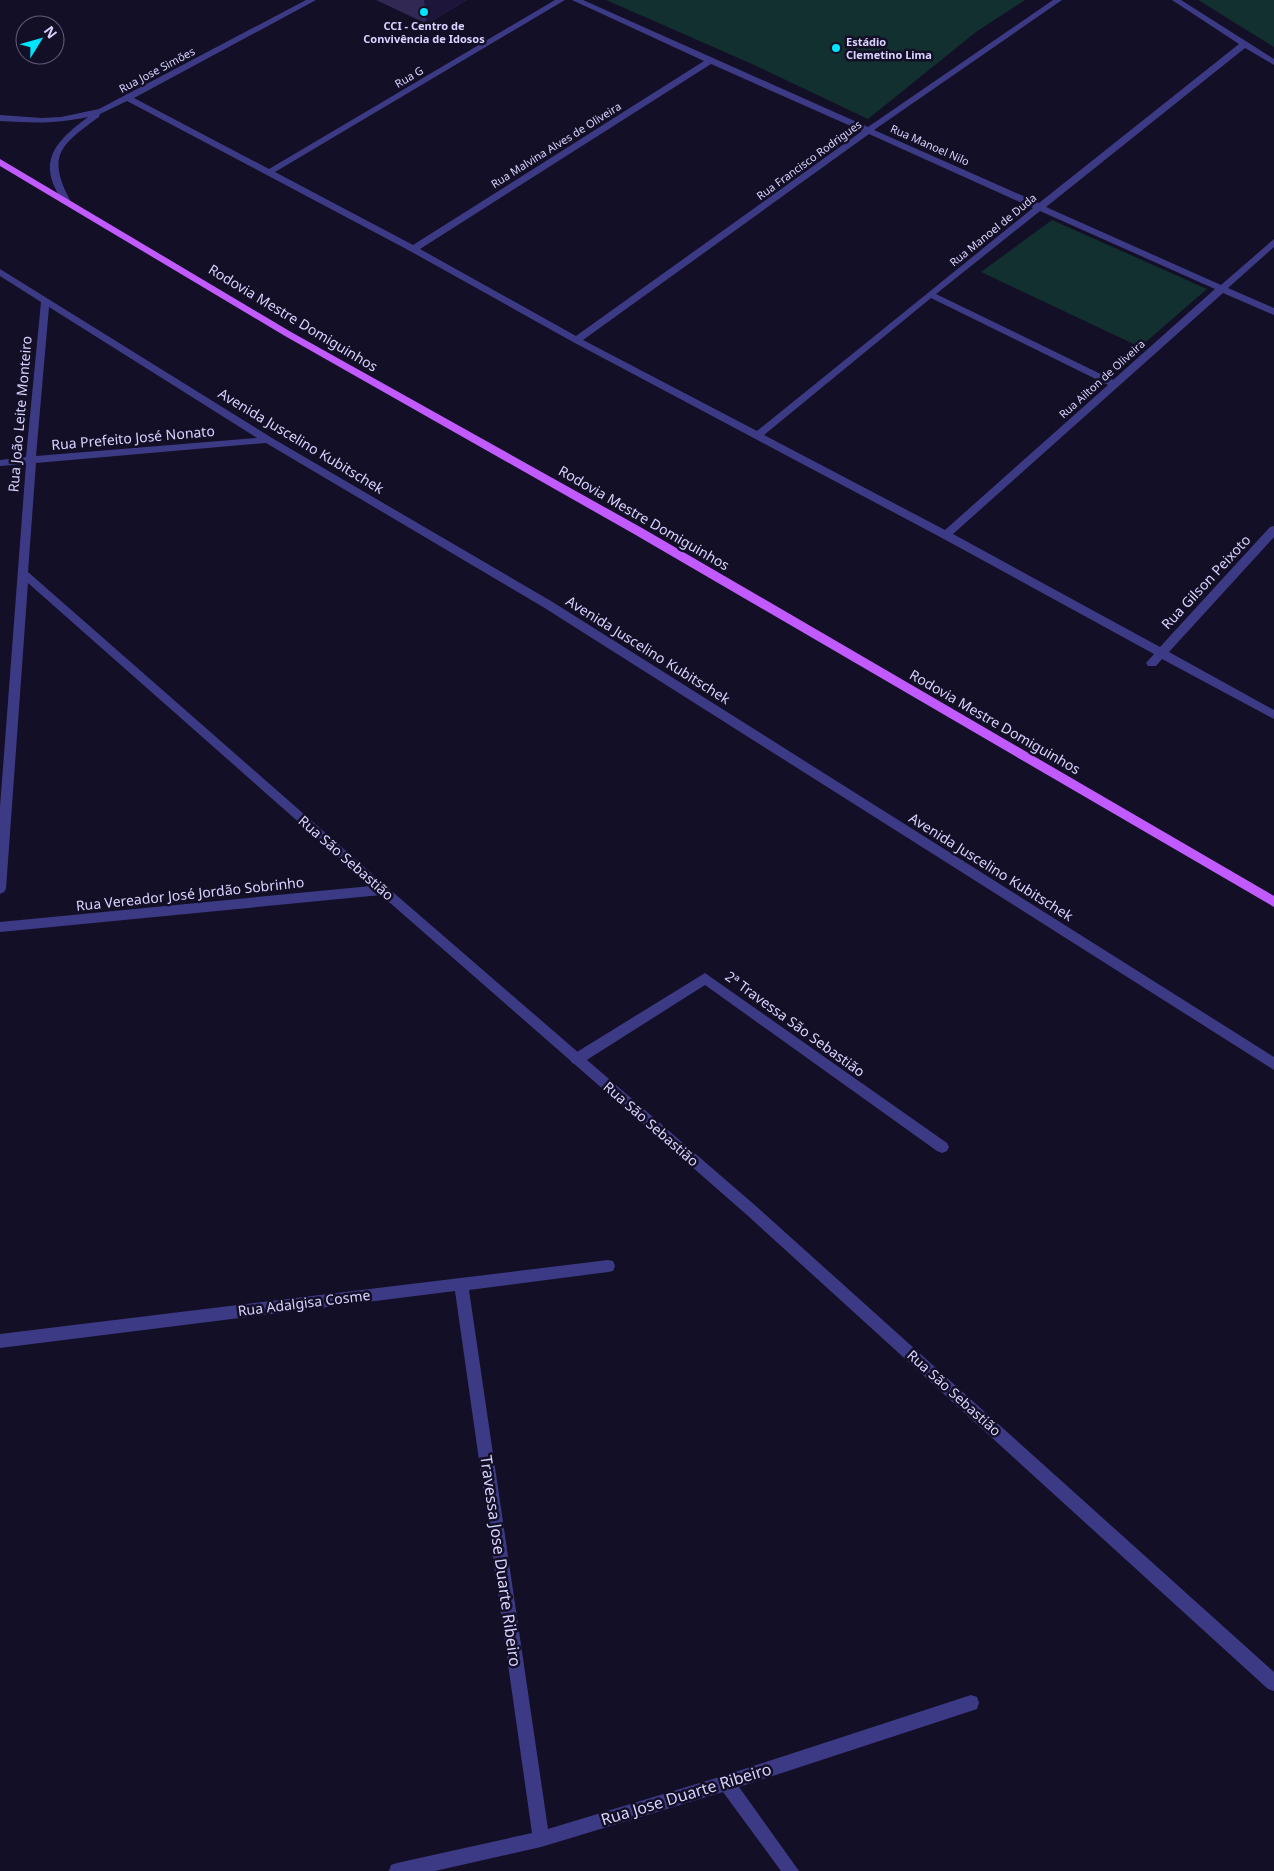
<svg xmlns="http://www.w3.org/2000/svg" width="1274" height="1871" viewBox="0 0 1274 1871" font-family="'Noto Sans',sans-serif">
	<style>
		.green { fill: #12302f }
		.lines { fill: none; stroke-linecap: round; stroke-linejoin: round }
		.service { fill: #3d3a85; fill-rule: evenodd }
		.minor { fill: #3d3a85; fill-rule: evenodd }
		.primary { fill: #c25bff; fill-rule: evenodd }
		.wall { fill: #312854 }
		.shaded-wall { fill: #1d163a }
		.poi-dot { fill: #00e5ff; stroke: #130f26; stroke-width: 2 }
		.labels { text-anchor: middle; stroke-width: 5; stroke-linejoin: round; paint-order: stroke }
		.far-poi-label { font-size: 11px; font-weight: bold; fill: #d9d4ff; stroke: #130f26 }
		.far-street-label { font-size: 11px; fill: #d9d4ff; stroke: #130f26 }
		.street-label { font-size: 14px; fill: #d9d4ff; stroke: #130f26 }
		.near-street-label { font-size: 16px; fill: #d9d4ff; stroke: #130f26 }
	</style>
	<rect width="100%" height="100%" fill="#130f26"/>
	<!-- green -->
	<g class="green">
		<polygon points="606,0 1025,0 976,32 868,119 752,64"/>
		<polygon points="1198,0 1274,0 1274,47"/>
		<polygon points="1052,220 1207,289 1140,347 981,272"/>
	</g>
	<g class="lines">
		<!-- service -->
		<polygon class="service" points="705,973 947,1143 949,1147 947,1151 942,1153 937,1151 705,985 582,1063 577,1065 572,1063 570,1059 572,1055"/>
		<!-- minor -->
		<g class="minor">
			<path d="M306 0H316L134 98 269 169 555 0H565L275 172 413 245 704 61 572 0H583L868 127 1053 0H1062L874 130 1039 203 1239 44 1172 0H1181L1274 59V65L1245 48 1046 207 1221 285 1274 239V247L1228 288 1274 308V315L1223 293 953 534 1160 647 1270 527 1274 526V537L1169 652 1274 710V719L1162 659 1156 666H1148L1146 663 1154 654 942 538 573 342 410 251 127 101 100 114 99 117C60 145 46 156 71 202L67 205C61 203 59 195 56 190 38 156 63 136 88 117 55 124 33 123 0 121V115L42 118 61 117 99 109ZM711 64 862 131 576 336 420 249ZM869 134 1033 208 757 431 583 340ZM1040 211 1215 289 1113 380 936 294ZM931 298 1108 385 945 530 764 435Z"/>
			<path d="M0 269 272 438 551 601 1274 1057V1070L543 607 266 443 36 463 28 572 387 887 757 1207 1274 1672V1691L1268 1689 747 1215 381 895 0 932V922L371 886 28 583 6 889 4 892 0 894V807L26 464 0 466V460L26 457 41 302 0 276ZM49 307 257 438 36 456Z"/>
			<polygon points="608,1260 613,1261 615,1266 613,1271 608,1272 469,1290 548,1829 726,1775 971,1695 977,1697 979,1703 977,1709 971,1711 739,1787 799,1871 781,1871 723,1792 541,1847 435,1871 389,1871 391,1865 397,1863 532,1833 455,1291 0,1348 0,1334"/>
		</g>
		<!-- primary -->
		<polygon class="primary" points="0,159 291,332 642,528 1274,896 1274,907 634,534 285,336 0,166"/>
	</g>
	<!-- wall -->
	<polygon class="wall" points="376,0 467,0 427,24"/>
	<!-- shaded-wall -->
	<polygon class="shaded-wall" points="424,0 467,0 427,24"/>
	<!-- markers -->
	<g class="poi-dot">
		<circle cx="424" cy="12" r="5"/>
		<circle cx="836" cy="48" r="5"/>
	</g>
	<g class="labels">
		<!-- far-poi labels -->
		<g class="far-poi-label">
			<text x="424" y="30">CCI - Centro de<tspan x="424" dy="13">Convivência de Idosos</tspan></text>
			<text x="846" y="46" text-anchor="start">Estádio<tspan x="846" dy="13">Clemetino Lima</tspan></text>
		</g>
		<!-- far-street labels -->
		<g class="far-street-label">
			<text transform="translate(157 70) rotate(-28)" y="4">Rua Jose Simões</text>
			<text transform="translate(409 77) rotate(-30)" y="4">Rua G</text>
			<text transform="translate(556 145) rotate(-32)" y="4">Rua Malvina Alves de Oliveira</text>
			<text transform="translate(930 145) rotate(24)" y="4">Rua Manoel Nilo</text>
			<text transform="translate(809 160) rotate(-36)" y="4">Rua Francisco Rodrigues</text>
			<text transform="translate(993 230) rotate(-39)" y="4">Rua Manoel de Duda</text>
			<text transform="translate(1102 379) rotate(-42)" y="4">Rua Ailton de Oliveira</text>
		</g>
		<!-- street labels -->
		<g class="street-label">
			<text transform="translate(293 318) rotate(31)" y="5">Rodovia Mestre Domiguinhos</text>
			<text transform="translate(20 414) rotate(-85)" y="5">Rua João Leite Monteiro</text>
			<text transform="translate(133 438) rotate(-5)" y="5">Rua Prefeito José Nonato</text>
			<text transform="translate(301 441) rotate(31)" y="5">Avenida Juscelino Kubitschek</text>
			<text transform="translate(644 518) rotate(30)" y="5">Rodovia Mestre Domiguinhos</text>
			<text transform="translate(1206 582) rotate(-47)" y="5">Rua Gilson Peixoto</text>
			<text transform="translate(648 650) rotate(32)" y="5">Avenida Juscelino Kubitschek</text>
			<text transform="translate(995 722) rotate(30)" y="5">Rodovia Mestre Domiguinhos</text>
			<text transform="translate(346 858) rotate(41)" y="5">Rua São Sebastião</text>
			<text transform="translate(991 867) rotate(32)" y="5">Avenida Juscelino Kubitschek</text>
			<text transform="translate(190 894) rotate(-6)" y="5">Rua Vereador José Jordão Sobrinho</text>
			<text transform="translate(795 1024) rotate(36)" y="5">2ª Travessa São Sebastião</text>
			<text transform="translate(651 1124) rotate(41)" y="5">Rua São Sebastião</text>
			<text transform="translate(304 1303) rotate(-7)" y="5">Rua Adalgisa Cosme</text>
			<text transform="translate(954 1393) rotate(42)" y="5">Rua São Sebastião</text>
		</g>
		<!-- near-street labels -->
		<g class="near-street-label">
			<text transform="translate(501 1561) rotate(82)" y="6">Travessa Jose Duarte Ribeiro</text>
			<text transform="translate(686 1794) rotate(-17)" y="6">Rua Jose Duarte Ribeiro</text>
		</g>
	</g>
	<!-- north arrow -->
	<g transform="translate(40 40) rotate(53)"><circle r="24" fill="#130f26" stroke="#625e7d"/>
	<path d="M0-4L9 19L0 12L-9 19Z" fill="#00e5ff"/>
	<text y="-8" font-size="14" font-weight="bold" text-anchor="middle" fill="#d9d4ff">N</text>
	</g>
</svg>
